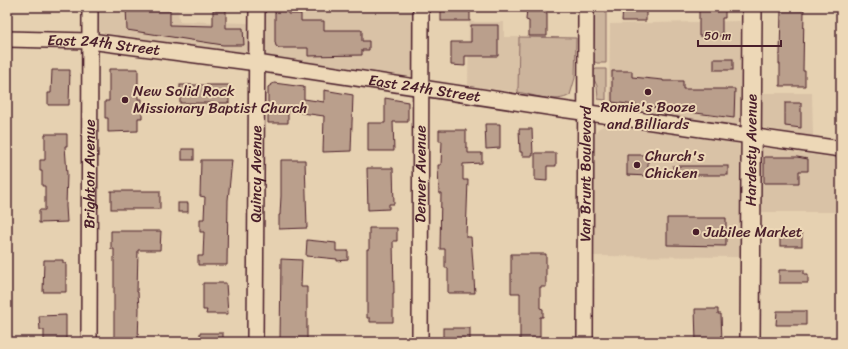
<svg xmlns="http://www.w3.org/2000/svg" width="848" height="349" viewBox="0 0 848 349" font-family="Sriracha,sans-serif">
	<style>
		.built { fill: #d9c2a6 }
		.green { fill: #ccb49c; stroke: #8b6a64 }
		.building { fill: #ba9f8c; stroke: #4a1f2b }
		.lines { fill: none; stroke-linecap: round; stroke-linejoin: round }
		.minor-casing { stroke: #4a1f2b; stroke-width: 18 }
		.major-casing { stroke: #4a1f2b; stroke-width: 22 }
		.minor { stroke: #edd8b7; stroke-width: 15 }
		.major { stroke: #edd8b7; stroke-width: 19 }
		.poi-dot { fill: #4a1f2b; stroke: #edd8b7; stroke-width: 1.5 }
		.labels { text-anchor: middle; stroke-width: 4; stroke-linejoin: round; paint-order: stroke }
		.street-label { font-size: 15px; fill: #4a1f2b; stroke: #edd8b7 }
		.poi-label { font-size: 15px; fill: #4a1f2b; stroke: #edd8b7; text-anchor: start }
	</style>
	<rect width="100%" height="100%" fill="#e6d1b1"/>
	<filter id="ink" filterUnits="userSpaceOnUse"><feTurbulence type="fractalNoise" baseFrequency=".025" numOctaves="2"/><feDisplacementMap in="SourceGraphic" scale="8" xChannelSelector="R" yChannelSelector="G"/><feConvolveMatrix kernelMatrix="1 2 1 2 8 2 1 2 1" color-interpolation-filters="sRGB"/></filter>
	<g filter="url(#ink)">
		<!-- built -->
		<g class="built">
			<polygon points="96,7 178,7 179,21 248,23 249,46 247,51 244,54 99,32 97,28"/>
			<polygon points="264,7 415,7 415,69 413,75 408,78 273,59 266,56 264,52"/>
			<polygon points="740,21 740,121 737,124 734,125 609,106 610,24"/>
			<polygon points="469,22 504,22 504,37 519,37 518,92 468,86"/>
			<polygon points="761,93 812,93 813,136 763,128 761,125"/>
			<polygon points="611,125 736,143 739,145 740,150 740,257 592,256 593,139 595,133 599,128 604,126"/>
			<polygon points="764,148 835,158 835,212 761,212 760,153"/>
		</g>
		<!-- green -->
		<g class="green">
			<polygon points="594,7 606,7 606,63 597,63 593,61"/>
			<path d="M519 37 576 38 575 78 570 95C556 104 534 95 518 92Z"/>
			<polygon points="596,69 606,69 606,100 598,99 597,86 593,77 593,71"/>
		</g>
		<!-- building -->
		<g class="building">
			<polygon points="126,7 149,8 149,10 170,10 170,25 213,26 213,10 226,10 226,28 243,28 244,45 223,45 127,30"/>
			<rect x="441" y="7" width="29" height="14"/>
			<polygon points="527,7 544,7 544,13 547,13 547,36 529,36 529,21 526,20"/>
			<polygon points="623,7 646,7 646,21 622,21"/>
			<polygon points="699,7 725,7 725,18 722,18 722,36 699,36"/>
			<polygon points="781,9 804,10 803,71 805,71 805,86 780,86 780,64 779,64 779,55 780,55"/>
			<polygon points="275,10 288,10 288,14 301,14 301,21 324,21 324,30 362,30 362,41 369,41 369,50 362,50 362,55 308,56 308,48 279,48 276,46 275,42"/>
			<polygon points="471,25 498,25 498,56 465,56 465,66 451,65 451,42 471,42"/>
			<rect x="714" y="59" width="19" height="11"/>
			<polygon points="109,69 138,69 138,99 142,99 142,118 138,118 138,131 108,132 108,118 105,118 105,101 109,101"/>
			<polygon points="52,70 70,70 69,105 48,105 48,93 51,93"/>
			<polygon points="612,71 632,71 632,77 663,80 663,81 683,81 683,89 735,89 734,118 612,102"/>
			<polygon points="274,83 304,87 304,99 324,102 324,90 353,95 351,151 323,152 324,116 288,111 288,123 268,123 268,87"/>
			<rect x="180" y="85" width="49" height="18"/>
			<polygon points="385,98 408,102 408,122 393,122 394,151 368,151 368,123 385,123"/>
			<polygon points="785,103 801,103 801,128 785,126"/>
			<polygon points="485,124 500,124 500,148 486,149"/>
			<polygon points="519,129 532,129 533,156 522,156 522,152 520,152"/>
			<polygon points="439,130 466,130 466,147 468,148 468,153 482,153 482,163 463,164 463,180 468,180 466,237 471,237 475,293 448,293 448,268 445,268 445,249 440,249 441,193 439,193 438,165 441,165 442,141 439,141"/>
			<polygon points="45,134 67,134 67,146 65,146 67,174 66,206 67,222 39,223 39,210 45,210 45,186 42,186 42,171 40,171 40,160 45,160"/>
			<rect x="182" y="149" width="12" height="11"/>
			<polygon points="535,153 556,153 556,166 547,166 547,181 535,180"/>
			<polygon points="627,155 648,155 648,176 627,175"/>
			<polygon points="764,157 797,157 808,159 808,171 799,171 799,183 764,183"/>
			<polygon points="201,160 232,160 228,200 227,265 198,265 198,256 203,256 204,232 200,232 200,219 204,219 205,197 200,196"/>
			<polygon points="281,160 305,160 307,228 279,229 279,215 280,215 281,196"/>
			<rect x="673" y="166" width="55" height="9"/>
			<polygon points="367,168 393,168 394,204 389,204 389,209 368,210"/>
			<rect x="111" y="191" width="49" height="18"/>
			<rect x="178" y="203" width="10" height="9"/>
			<polygon points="667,218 726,218 726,246 667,245"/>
			<polygon points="369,228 397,228 397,241 393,241 394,293 393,293 393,322 370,322 370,318 367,318 367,249 369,249"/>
			<polygon points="111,231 161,231 160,250 138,250 137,292 138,292 139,309 138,342 114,342 114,249 111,249"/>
			<rect x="780" y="234" width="22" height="12"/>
			<polygon points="307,240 336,243 336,251 348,251 348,260 337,261 337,259 306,256"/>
			<polygon points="511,254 546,254 546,287 540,287 540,308 543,309 543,317 540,317 540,342 520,342 520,293 511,293"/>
			<polygon points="281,259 302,260 301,287 307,287 307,342 280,342"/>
			<polygon points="44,260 63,260 63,263 66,263 66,292 43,292"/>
			<polygon points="779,270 804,270 804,274 808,274 808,283 779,283"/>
			<polygon points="203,283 226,283 228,314 206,314 207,310 203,310"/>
			<polygon points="695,309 718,309 718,314 721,314 722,342 696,342"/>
			<polygon points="777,311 806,311 806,325 776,325"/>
			<polygon points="66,315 66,342 44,342 44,330 40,330 39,316"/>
			<rect x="443" y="328" width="27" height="12"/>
			<rect x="200" y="333" width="23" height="9"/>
		</g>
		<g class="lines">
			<!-- minor casing -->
			<g class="minor-casing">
				<g id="minor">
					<path id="s1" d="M7 39 90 41 257 63 561 109 841 149"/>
					<path id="s2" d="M89 342 90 7"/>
					<path id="s3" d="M255 342 257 7"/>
					<path id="s4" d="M420 342 421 7"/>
					<path id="s5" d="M585 342 586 7"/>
				</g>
			</g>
			<!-- major casing -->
			<g class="major-casing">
				<g id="major">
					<path id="s6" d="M750 342 752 7"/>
				</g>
			</g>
			<!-- minor -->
			<use href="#minor" class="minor"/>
			<!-- major -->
			<use href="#major" class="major"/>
		</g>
	</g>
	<!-- markers -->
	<g class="poi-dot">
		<circle cx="648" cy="92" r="4"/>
		<circle cx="125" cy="100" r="4"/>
		<circle cx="637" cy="165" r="4"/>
		<circle cx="696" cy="232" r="4"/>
	</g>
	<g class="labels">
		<!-- street labels -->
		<g class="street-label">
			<text dy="5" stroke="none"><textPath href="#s1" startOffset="97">East 24th Street</textPath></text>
			<text dy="5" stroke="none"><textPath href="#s1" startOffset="421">East 24th Street</textPath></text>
			<text dy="5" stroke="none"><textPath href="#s6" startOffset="192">Hardesty Avenue</textPath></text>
			<text dy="5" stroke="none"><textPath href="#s2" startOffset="168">Brighton Avenue</textPath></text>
			<text dy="5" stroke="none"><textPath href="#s3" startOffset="168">Quincy Avenue</textPath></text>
			<text dy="5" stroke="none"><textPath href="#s4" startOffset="168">Denver Avenue</textPath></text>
			<text dy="5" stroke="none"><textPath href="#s5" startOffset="168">Van Brunt Boulevard</textPath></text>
		</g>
		<!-- poi labels -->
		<g class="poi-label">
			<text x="133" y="96">New Solid Rock<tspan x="133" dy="17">Missionary Baptist Church</tspan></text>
			<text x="648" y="112" text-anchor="middle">Romie's Booze<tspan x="648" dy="17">and Billiards</tspan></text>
			<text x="645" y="161">Church's<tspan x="645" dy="17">Chicken</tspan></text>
			<text x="704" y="237">Jubilee Market</text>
		</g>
	</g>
	<!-- margin -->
	<rect width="848" height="349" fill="none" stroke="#edd8b7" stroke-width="24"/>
	<rect x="12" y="12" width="824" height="325" fill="none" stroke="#4a1f2b" stroke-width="1.5" filter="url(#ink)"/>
	<!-- scale -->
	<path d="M698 40v6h83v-6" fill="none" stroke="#4a1f2b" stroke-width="2"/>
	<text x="704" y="40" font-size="12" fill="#4a1f2b" stroke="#edd8b7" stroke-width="3" paint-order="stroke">50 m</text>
</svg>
